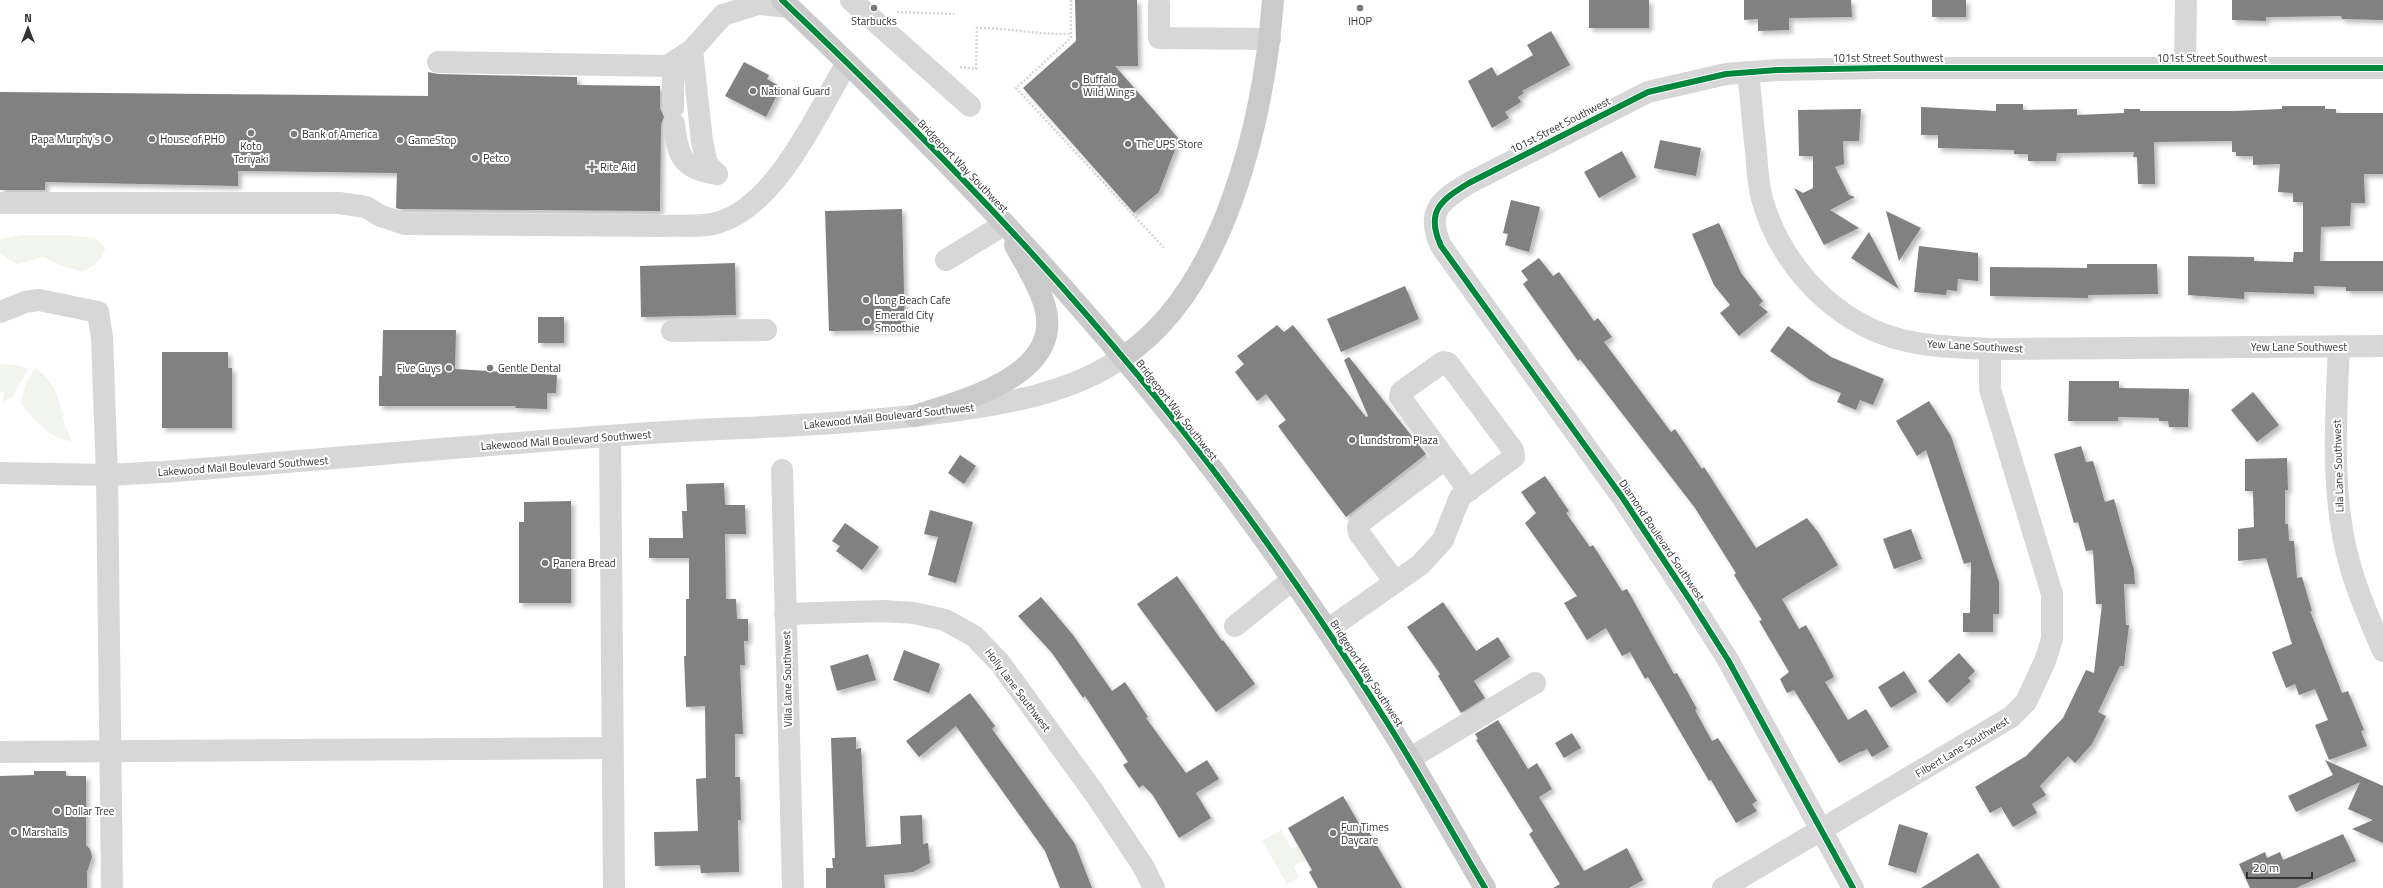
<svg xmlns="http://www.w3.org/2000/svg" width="2383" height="888" viewBox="0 0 2383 888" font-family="'Titillium Web',sans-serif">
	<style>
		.green { fill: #f1f5ed }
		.building { fill: #818181; filter: url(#shadow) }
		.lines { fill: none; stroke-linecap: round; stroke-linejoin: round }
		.path { stroke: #d6d6d6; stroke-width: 2.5; stroke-dasharray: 2 2; stroke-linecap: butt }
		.minor { stroke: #d7d7d7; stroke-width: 22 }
		.major { stroke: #cacaca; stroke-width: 22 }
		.cycleway-casing { stroke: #fff; stroke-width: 8 }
		.cycleway { stroke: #00873e; stroke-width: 6 }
		.poi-dot { fill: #7a7a7a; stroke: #fff; stroke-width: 1.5 }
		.labels { text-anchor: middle; stroke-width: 4; stroke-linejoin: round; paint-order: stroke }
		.poi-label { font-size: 11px; fill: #333; stroke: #fff; text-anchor: start }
		.street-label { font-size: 11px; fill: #333; stroke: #fff }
	</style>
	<defs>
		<filter id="shadow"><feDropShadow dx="3.5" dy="3.5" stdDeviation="2" flood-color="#0004"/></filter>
	</defs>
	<rect width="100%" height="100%" fill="#fff"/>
	<!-- green -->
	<g class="green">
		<path d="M22 235H64L96 238 105 248C104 259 92 268 82 271L65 267 43 257 17 264 0 253V239Z"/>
		<polygon points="0,364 17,365 28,369 13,396 3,402 4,392 0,392"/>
		<path d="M35 368C67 392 56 411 72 441 52 441 32 418 21 403L26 383Z"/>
		<polygon points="1281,830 1292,849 1298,846 1306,860 1293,866 1299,877 1287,884 1262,841"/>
	</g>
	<!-- building -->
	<g class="building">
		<polygon points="1075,0 1137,0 1138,66 1115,66 1179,139 1159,192 1134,213 1023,88 1076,41"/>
		<rect x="1589" y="0" width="60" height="28"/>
		<polygon points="1744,0 1851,0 1852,17 1789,18 1789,30 1758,31 1758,19 1744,20"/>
		<rect x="1932" y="0" width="34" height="17"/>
		<polygon points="2232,0 2383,0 2383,20 2342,19 2341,16 2266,17 2266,21 2232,20"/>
		<polygon points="1551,31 1570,65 1522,91 1524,93 1518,97 1521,102 1505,112 1509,118 1492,128 1468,81 1492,67 1497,76 1533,55 1527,45"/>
		<polygon points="744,62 769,75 767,79 781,87 766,117 725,96"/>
		<polygon points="428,72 438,74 577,77 577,85 660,86 660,108 664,117 661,124 660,211 399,209 396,208 397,173 238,171 238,186 45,182 45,190 0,190 0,92 428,96"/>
		<polygon points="1996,104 2023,104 2023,110 2077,109 2077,115 2124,113 2124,109 2140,109 2140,111 2234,111 2282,109 2282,106 2325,106 2325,109 2336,109 2336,113 2383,113 2383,174 2364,174 2365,203 2351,203 2350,226 2321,227 2320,261 2383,261 2383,291 2346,291 2346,287 2314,286 2314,294 2244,292 2244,299 2188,295 2188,256 2254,257 2254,261 2293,262 2294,252 2303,252 2303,202 2293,202 2293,193 2278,192 2280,164 2253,165 2253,156 2236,156 2236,152 2232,152 2232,141 2154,142 2155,184 2138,184 2137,157 2133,157 2134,152 2057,153 2056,161 2028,161 2028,154 2014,154 2014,150 1938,148 1938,135 1921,135 1921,107 1996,111"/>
		<polygon points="1861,109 1859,141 1843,141 1844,164 1835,167 1849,195 1855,197 1830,210 1859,228 1824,245 1794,188 1803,193 1813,188 1813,156 1799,156 1798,110"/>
		<polygon points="1660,140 1701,148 1696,176 1654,168"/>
		<polygon points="1622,151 1636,177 1599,198 1584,172"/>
		<polygon points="1511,200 1540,207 1529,252 1505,245 1508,234 1503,233"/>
		<polygon points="902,209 905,330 829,331 825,211"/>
		<polygon points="1886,211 1921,228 1899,261"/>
		<polygon points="1719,223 1741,273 1763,301 1759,305 1768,312 1739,336 1720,313 1730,305 1714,285 1692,234"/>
		<polygon points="1869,232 1899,289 1851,258"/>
		<polygon points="1919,246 1978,253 1978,281 1958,279 1957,291 1947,290 1946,295 1914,292"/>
		<polygon points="1539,258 1553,276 1559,272 1594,321 1598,318 1612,337 1604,342 1671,432 1675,429 1702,469 1704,467 1756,548 1807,518 1818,532 1838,565 1782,599 1799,629 1806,625 1826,661 1834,677 1825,682 1848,720 1866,709 1889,747 1872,757 1867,749 1861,752 1861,751 1839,763 1794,690 1787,693 1780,679 1789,672 1759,621 1762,620 1734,575 1736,573 1695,508 1580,359 1578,361 1523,284 1528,280 1521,271"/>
		<polygon points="735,263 736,315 641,317 640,266"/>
		<polygon points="2087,264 2157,264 2158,294 2088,295 2088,298 1990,296 1990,267 2087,268"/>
		<polygon points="1405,286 1419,319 1341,352 1327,319"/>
		<rect x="538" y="317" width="26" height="26"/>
		<polygon points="1277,325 1284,332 1293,325 1366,417 1368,416 1344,360 1349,357 1426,454 1346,517 1278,426 1286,420 1266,394 1257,401 1235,372 1244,364 1237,356"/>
		<polygon points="1788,326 1831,357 1884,379 1873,405 1860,400 1856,410 1837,402 1841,393 1810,380 1770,351"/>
		<polygon points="383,330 456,330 455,369 557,375 556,393 547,393 547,409 515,408 516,406 379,406 379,376 382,376"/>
		<polygon points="162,352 228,352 228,368 232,368 232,428 162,428"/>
		<polygon points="2069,381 2119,381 2119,388 2189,389 2188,427 2169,427 2168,421 2159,421 2159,418 2118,417 2118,421 2068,421"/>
		<polygon points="2253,392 2279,425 2257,442 2231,410"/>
		<polygon points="1929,401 1951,436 1999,582 1999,614 1993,614 1993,632 1963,632 1963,613 1970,613 1971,562 1964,564 1926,450 1917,456 1896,421"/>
		<polygon points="2081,446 2086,462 2093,461 2105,502 2114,499 2134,570 2135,584 2124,584 2126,625 2129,625 2124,666 2120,666 2098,712 2106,716 2092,744 2075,763 2068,756 2040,786 2046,795 2032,804 2037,813 2013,827 2001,807 1990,813 1975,787 2026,756 2063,718 2086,670 2094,673 2102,604 2096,604 2093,550 2086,551 2078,522 2074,523 2054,454"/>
		<polygon points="960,455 976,466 964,484 948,473"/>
		<polygon points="2287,458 2288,490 2285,490 2285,524 2288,524 2289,541 2294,541 2297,578 2302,577 2312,611 2310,611 2342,693 2348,691 2364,730 2361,731 2367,746 2329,760 2315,725 2328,720 2315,689 2299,695 2295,684 2286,688 2272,652 2292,644 2266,558 2238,561 2238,529 2254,527 2253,491 2245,491 2245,459"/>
		<polygon points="1545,476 1569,511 1566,513 1590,547 1593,545 1622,591 1627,589 1674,674 1677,673 1697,709 1695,710 1712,741 1718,738 1757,801 1752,804 1757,811 1736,823 1711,780 1709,781 1648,677 1645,679 1630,652 1622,656 1606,628 1587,640 1564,603 1577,596 1525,523 1536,513 1521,492"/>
		<polygon points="724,483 725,505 745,505 746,534 725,534 726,599 736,599 737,619 748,619 748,641 744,641 745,665 740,665 743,734 735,734 735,777 740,777 741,820 738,820 739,872 701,873 700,865 655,866 654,832 698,831 696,779 706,778 705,706 686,707 684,656 686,656 686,599 689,599 689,558 649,558 649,538 683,538 682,511 687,511 686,484"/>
		<polygon points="571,501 571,603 519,603 519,522 524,522 524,502"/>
		<polygon points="930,510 973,522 956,583 928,575 938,537 924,534"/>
		<polygon points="845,523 879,547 862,570 836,551 840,546 832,541"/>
		<polygon points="1911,529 1922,559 1894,569 1883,539"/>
		<polygon points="1177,576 1222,641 1223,640 1255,684 1216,712 1137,604"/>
		<polygon points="1041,597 1073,635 1112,691 1125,682 1148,717 1146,718 1186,773 1207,760 1219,779 1196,793 1211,818 1179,838 1152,794 1143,785 1139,788 1123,765 1128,762 1085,696 1083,698 1052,653 1018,616"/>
		<polygon points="1443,602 1476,651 1498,637 1510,657 1474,681 1485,698 1461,713 1438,676 1440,674 1407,627"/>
		<polygon points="904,650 940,664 929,693 893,680"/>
		<polygon points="1959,653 1975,671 1968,678 1971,681 1947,703 1928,681"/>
		<polygon points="868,654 876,680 837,691 830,666"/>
		<polygon points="1904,671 1917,692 1891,708 1878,687"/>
		<polygon points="970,693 995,726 992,729 1075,844 1092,888 1060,888 1045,851 956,726 919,757 906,741"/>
		<polygon points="1498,720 1528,769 1537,763 1552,789 1539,797 1584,871 1627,848 1643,880 1629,888 1553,888 1560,884 1529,834 1533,831 1476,740 1478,739 1475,734"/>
		<polygon points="1572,733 1581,748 1564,758 1555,743"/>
		<polygon points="856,737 856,749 861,748 866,847 901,844 900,816 922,815 923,844 928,843 930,863 913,872 884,875 885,888 826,888 826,868 833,868 832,858 835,858 831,738"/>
		<polygon points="2325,760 2383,786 2383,843 2352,829 2373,820 2348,809 2360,782 2296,812 2288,796 2333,775"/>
		<polygon points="34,771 66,771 66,776 86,776 86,845 90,849 92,857 87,872 87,888 0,888 0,776 34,775"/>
		<polygon points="1343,796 1364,832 1368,830 1402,888 1318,888 1309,872 1312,870 1288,828"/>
		<polygon points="1899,824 1928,833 1916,873 1888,865"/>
		<polygon points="2343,834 2356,861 2296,888 2250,888 2239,864 2265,852 2267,858 2280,852 2283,860"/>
		<polygon points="1978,853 2000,888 1921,888"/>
	</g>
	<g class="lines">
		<!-- path -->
		<g class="path">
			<polyline points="1071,0 1071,38 1016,88 1164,248"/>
			<polyline points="897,12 954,14"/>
			<path d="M960 67 976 69 977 28C1009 28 1039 35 1071 34"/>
		</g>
		<!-- minor -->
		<g class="minor">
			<polyline points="851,0 970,106"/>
			<polyline points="1159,4 1159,38 1270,39"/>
			<polyline points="692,50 702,141 707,164 717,174"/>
			<polyline points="438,62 667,66 692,50 723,15 758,4 790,7"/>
			<polyline points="673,63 673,108"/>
			<polyline points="2185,68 2186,0"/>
			<path d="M1748 72C1751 99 1753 125 1756 151 1757 167 1758 186 1763 202 1780 260 1825 312 1883 334 1917 347 1955 347 1990 349L2383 346"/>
			<path d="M674 124C678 158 682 168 717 174"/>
			<path d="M0 203H339L366 207 381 216 405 224 662 226C680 225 702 228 720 222 778 203 817 113 847 63"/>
			<polyline points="946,260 1005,224"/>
			<polyline points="0,312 25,302 39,300 98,312 102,338 107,475 112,888"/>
			<polyline points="672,331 766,330"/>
			<path d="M2339 346C2336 416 2330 497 2350 565 2358 595 2371 623 2383 651"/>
			<polyline points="610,436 614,888"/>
			<polyline points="782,470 793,888"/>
			<path d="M0 473 107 475 163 472C320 460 478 445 635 434 736 427 837 426 938 413 1002 404 1069 395 1123 357"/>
			<polyline points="1395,582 1359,533 1358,527 1361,522 1445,459"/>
			<polyline points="785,614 883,611 914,613 945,620 974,636 1000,663 1095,794 1143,866 1154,888"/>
			<polyline points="1235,626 1292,580"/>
			<polyline points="1327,630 1420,565 1443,540 1460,497 1514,457 1513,450 1448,363 1443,362 1401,392 1400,397 1469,491"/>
			<polyline points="0,752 612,748"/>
			<polyline points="1409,759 1535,683"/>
			<polyline points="1723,888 2011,717 2026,702 2045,661 2052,639 2052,594 1990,389 1990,349"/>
			<path d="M1853 888 1728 660 1692 603 1622 497 1441 246C1425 211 1441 200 1469 183L1648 92 1726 74 1777 70 1881 68H2383"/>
		</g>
		<!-- major -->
		<g class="major">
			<path d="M782 0C945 155 1101 318 1235 499 1287 569 1336 642 1383 716 1419 772 1451 831 1485 888"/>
			<path d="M1123 357C1226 288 1264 117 1273 0"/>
			<path d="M915 416C960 401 1060 377 1046 311 1042 290 1025 264 1015 245"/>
		</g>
		<!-- cycleway casing -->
		<g class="cycleway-casing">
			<g id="cycleway">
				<path d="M782 0C945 155 1101 318 1235 499 1287 569 1336 642 1383 716 1419 772 1451 831 1485 888"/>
				<path d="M1853 888 1728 660 1692 603 1622 497 1441 246C1425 211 1441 200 1469 183L1648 92 1726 74 1777 70 1881 68H2383"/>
			</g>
		</g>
		<!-- cycleway -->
		<use href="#cycleway" class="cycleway"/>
	</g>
	<!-- markers -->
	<g class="poi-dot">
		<circle cx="874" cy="8" r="4"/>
		<circle cx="1360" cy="8" r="4"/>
		<circle cx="1075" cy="85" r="4"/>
		<circle cx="753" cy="91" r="4"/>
		<circle cx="251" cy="133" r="4"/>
		<circle cx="294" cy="134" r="4"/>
		<circle cx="108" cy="139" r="4"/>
		<circle cx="152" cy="139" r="4"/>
		<circle cx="400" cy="140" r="4"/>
		<circle cx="1128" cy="144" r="4"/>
		<circle cx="475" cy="158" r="4"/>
		<path d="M590 161h4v4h4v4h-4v4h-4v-4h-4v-4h4z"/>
		<circle cx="866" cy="300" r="4"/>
		<circle cx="867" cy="321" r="4"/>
		<circle cx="449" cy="368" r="4"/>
		<circle cx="490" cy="368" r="4"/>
		<circle cx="1352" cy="440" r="4"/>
		<circle cx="545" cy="563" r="4"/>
		<circle cx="57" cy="811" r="4"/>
		<circle cx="14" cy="832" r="4"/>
		<circle cx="1333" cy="833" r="4"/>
	</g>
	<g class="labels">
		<!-- poi labels -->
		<g class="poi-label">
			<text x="874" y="25" text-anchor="middle">Starbucks</text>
			<text x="1360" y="25" text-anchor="middle">IHOP</text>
			<text x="1083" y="83">Buffalo<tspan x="1083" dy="13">Wild Wings</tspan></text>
			<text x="761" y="95">National Guard</text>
			<text x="302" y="138">Bank of America</text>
			<text x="100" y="143" text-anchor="end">Papa Murphy's</text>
			<text x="160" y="143">House of PHO</text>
			<text x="408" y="144">GameStop</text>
			<text x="1136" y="148">The UPS Store</text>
			<text x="251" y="150" text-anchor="middle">Koto<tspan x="251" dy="13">Teriyaki</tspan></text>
			<text x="483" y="162">Petco</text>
			<text x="600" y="171">Rite Aid</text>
			<text x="874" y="304">Long Beach Cafe</text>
			<text x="875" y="319">Emerald City<tspan x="875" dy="13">Smoothie</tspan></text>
			<text x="441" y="372" text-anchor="end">Five Guys</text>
			<text x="498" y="372">Gentle Dental</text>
			<text x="1360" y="444">Lundstrom Plaza</text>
			<text x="553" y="567">Panera Bread</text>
			<text x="65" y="815">Dollar Tree</text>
			<text x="1341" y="831">Fun Times<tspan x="1341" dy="13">Daycare</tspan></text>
			<text x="22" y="836">Marshalls</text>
		</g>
		<!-- street labels -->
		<g class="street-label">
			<text x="1888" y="62">101st Street Southwest</text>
			<text x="2212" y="62">101st Street Southwest</text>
			<text transform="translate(1560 125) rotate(-27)" y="4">101st Street Southwest</text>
			<text transform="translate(963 166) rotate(46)" y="4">Bridgeport Way Southwest</text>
			<text transform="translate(1975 346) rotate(3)" y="4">Yew Lane Southwest</text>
			<text x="2299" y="351">Yew Lane Southwest</text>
			<text transform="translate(1177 410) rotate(52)" y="4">Bridgeport Way Southwest</text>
			<text transform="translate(889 416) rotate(-6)" y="4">Lakewood Mall Boulevard Southwest</text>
			<text transform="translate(566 440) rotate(-4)" y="4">Lakewood Mall Boulevard Southwest</text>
			<text transform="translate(243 466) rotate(-4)" y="4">Lakewood Mall Boulevard Southwest</text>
			<text transform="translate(2338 466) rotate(-92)" y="4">Lila Lane Southwest</text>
			<text transform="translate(1662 540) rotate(56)" y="4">Diamond Boulevard Southwest</text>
			<text transform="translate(1367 673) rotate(57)" y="4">Bridgeport Way Southwest</text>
			<text transform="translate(787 679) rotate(-91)" y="4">Villa Lane Southwest</text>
			<text transform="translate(1018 690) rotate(53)" y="4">Holly Lane Southwest</text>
			<text transform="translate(1962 747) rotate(-31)" y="4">Filbert Lane Southwest</text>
		</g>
	</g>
	<!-- north arrow -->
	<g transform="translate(28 28)" stroke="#ffffff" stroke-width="3" paint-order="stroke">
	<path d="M0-3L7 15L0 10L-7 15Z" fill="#333333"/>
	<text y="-6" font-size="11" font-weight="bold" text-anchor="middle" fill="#333333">N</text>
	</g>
	<!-- scale -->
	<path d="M2247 872v6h65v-6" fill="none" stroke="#333333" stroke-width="2"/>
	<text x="2253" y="872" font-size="12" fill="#333333" stroke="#ffffff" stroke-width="3" paint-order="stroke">20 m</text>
</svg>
